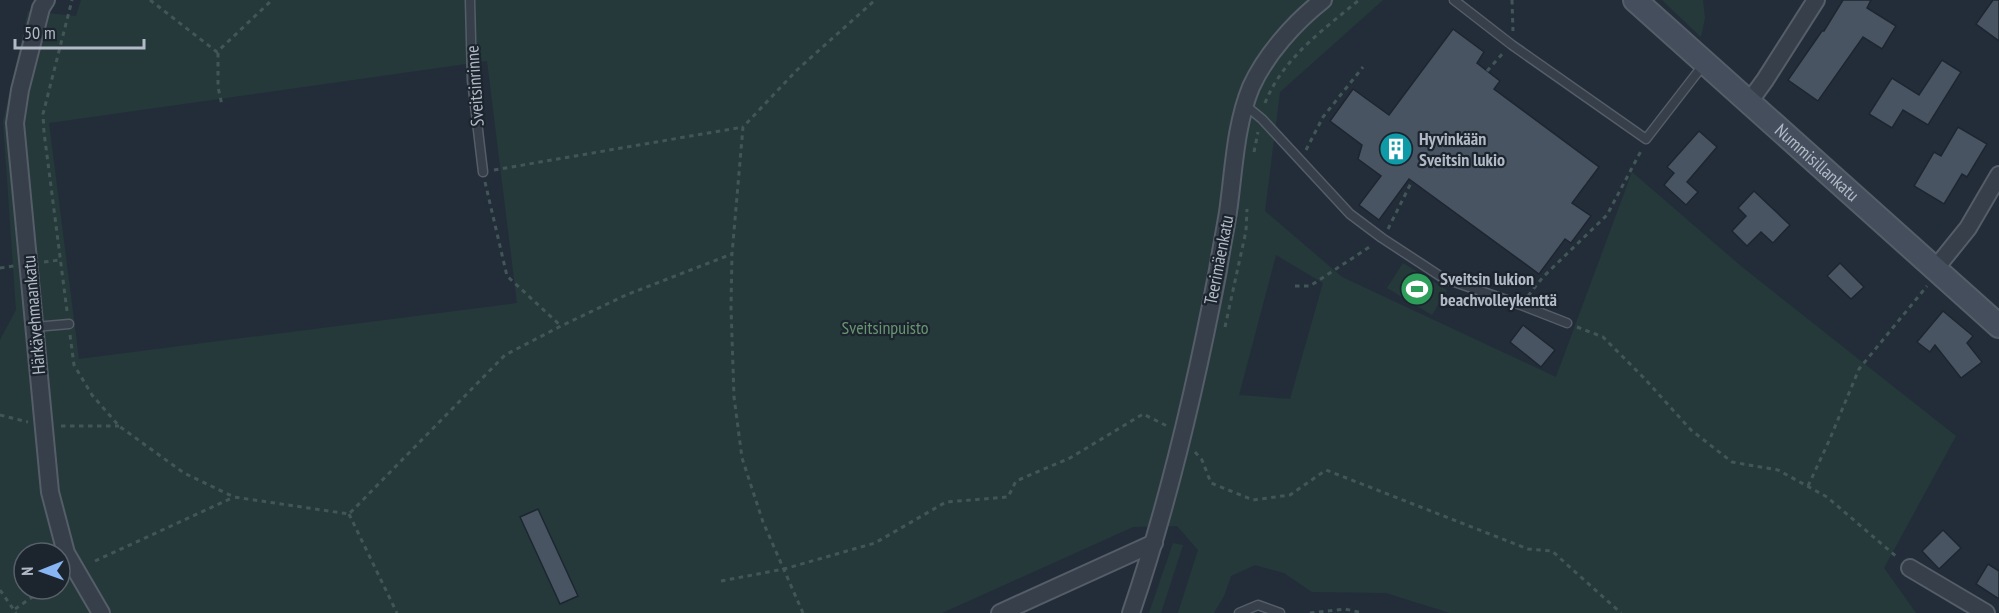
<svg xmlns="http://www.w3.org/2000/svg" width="1999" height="613" viewBox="0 0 1999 613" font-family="'PT Sans Narrow',sans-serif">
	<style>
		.green { fill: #25393a; fill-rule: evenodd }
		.building { fill: #495463; stroke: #1d2630; stroke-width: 1.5 }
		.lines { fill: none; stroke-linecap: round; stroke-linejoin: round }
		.lane-casing { stroke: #545d68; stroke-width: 11 }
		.street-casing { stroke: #545d68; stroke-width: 20 }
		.secondary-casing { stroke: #545d68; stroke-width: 26 }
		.path { stroke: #425658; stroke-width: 3; stroke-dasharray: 4.5 4.5; stroke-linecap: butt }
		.lane { stroke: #363f4a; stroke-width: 8 }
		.street { stroke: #363f4a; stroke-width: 16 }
		.secondary { stroke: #444e5d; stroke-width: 22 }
		.labels { text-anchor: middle; stroke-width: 4.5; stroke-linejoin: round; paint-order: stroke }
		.street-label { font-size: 18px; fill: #b1bac6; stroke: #1c242e }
		.poi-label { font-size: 18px; font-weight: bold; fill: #b1bac6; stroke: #1c242e; text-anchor: start }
		.park-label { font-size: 18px; fill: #699672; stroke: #1c242e }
	</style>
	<rect width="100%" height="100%" fill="#232d39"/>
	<!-- green -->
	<g class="green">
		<path d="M81 0H1383L1280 92 1265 211 1342 277 1556 377 1632 172 1742 267 1956 436 1884 568 1916 613H1450L1386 593 1312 592 1284 573 1255 565 1231 576 1224 596 1214 613H1178L1198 550 1177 526 1133 527 942 613H0V340L16 310 3 121 28 11 76 16ZM487 61 517 303 79 359 49 123ZM1276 255 1323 283 1290 399 1239 395ZM24 553H60V589H24Z"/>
		<polygon points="1662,0 1703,0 1705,18 1701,37"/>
		<polygon points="1403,263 1447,290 1432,315 1387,288"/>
		<polygon points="1173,543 1183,545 1161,613 1149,613"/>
	</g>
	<!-- building -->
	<g class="building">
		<polygon points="1843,0 1871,0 1867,8 1896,26 1882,49 1863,37 1818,101 1788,80 1822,31 1824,31"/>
		<polygon points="1993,0 1999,0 1999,41 1976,24"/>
		<polygon points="1453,29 1484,52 1477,63 1500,81 1494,89 1599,167 1572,203 1591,216 1571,243 1565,239 1539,274 1409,179 1379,220 1359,205 1381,176 1358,159 1362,145 1330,121 1353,89 1389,115"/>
		<polygon points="1942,60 1961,72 1928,125 1903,110 1892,128 1869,114 1892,78 1919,95"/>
		<polygon points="1958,127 1987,144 1967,177 1962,174 1944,204 1914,186 1934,152 1941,156"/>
		<polygon points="1699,131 1717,147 1687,182 1698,192 1686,205 1664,185 1674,173 1667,167"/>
		<polygon points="1754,191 1790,225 1773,243 1761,232 1747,246 1732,231 1746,216 1738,208"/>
		<polygon points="1840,263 1864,287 1851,299 1827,276"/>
		<polygon points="1943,311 1973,336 1967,343 1982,362 1961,378 1935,345 1930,352 1917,342"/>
		<polygon points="1523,325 1555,350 1541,367 1510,342"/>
		<polygon points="538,509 578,596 560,604 520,517"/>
		<polygon points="1943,530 1961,548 1939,569 1922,551"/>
		<polygon points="1988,564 1999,571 1999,599 1976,584"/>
	</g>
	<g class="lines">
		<!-- lane casing -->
		<g class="lane-casing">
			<g id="lane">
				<polyline points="470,0 472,80 483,172"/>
				<polyline points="1454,0 1512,45 1646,139 1704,64"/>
				<polyline points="1245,105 1262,119 1350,214 1382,238 1443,278 1521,305 1567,323"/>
				<polyline points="35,327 69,324"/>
				<polyline points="1239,613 1258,605 1280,613"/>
			</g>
		</g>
		<!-- street casing -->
		<g class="street-casing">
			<g id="street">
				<polyline points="46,0 41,8 20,90 15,123 50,492 66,553 101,613"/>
				<polyline points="1749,102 1765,80 1816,0"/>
				<polyline points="1935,269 1968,228 1999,175"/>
				<polyline points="1910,568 1986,613"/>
				<polyline points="1000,613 1154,543"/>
				<path d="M1131 613C1169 502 1196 385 1218 270 1221 250 1225 231 1228 212 1234 170 1235 126 1251 87 1266 54 1295 22 1323 0"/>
			</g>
		</g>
		<!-- secondary casing -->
		<g class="secondary-casing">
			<g id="secondary">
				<path id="s1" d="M1635 0 1999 326"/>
			</g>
		</g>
		<!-- path -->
		<g class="path">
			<polyline points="150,0 217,52 272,0"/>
			<polyline points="1512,0 1513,31"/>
			<polyline points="218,53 218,87 222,105"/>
			<polyline points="1487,71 1504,52"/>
			<path d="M1265 103C1283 58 1323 30 1359 0"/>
			<polyline points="1306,150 1323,117 1363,67"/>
			<polyline points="1254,152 1258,132"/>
			<polyline points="494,170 743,127"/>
			<polyline points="485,182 507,276 561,326"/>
			<polyline points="1388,229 1412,181"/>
			<polyline points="44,262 60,260"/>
			<polyline points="0,268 14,266"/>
			<polyline points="1295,286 1310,286 1371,246"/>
			<polyline points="1528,296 1543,277 1607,215 1642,149"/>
			<polyline points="67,311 44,132 43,114 72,0"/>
			<polyline points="1225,327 1246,231 1247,209"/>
			<polyline points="1577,327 1603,337 1644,378 1691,430 1732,462 1778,470 1827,497 1898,558"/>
			<polyline points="70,335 74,365 92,395 119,426 184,473 234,497 349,514 505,355 561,326 626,295 732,254"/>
			<polyline points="0,415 28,422"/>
			<polyline points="61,426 119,426"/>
			<polyline points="1195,452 1202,460 1211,483 1253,500 1290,495 1326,470 1528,549 1552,551 1621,613"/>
			<polyline points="1808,486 1829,441 1859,369 1927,286"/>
			<polyline points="349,514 397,613"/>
			<polyline points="95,561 234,497"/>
			<polyline points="721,581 784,569 875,543 946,502 1008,497 1016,481 1070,458 1143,414 1167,426"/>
			<polyline points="0,590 16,613"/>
			<polyline points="15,609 44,589"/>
			<polyline points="803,613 763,522 742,458 734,397 731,307 732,254 743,127 797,70 875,0"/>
			<polyline points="1310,613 1345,609 1363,613"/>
		</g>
		<!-- lane -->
		<use href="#lane" class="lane"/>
		<!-- street -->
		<use href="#street" class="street"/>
		<!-- secondary -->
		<use href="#secondary" class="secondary"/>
	</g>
	<!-- icons -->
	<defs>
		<g id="building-disc" transform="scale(1.725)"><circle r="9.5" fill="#0f9aa8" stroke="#1c242e"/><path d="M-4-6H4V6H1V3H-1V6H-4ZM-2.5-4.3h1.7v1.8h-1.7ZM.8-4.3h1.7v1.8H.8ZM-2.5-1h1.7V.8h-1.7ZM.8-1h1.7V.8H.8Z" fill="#fff"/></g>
		<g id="stadium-disc" transform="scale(1.725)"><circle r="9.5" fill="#2e9e5b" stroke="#1c242e"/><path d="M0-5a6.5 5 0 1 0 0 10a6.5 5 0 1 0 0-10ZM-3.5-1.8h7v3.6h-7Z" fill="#fff"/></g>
	</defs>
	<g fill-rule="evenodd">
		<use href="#building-disc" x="1396" y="149"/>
		<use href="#stadium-disc" x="1417" y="289"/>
	</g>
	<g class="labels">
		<!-- street labels -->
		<g class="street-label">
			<text transform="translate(475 86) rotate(-94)" y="6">Sveitsinrinne</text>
			<text dy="6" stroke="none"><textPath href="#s1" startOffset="244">Nummisillankatu</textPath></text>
			<text transform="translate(1219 260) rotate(-79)" y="6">Teerimäenkatu</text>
			<text transform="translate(34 315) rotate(-95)" y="6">Härkävehmaankatu</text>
		</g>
		<!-- poi labels -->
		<g class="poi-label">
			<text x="1419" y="145">Hyvinkään<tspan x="1419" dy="21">Sveitsin lukio</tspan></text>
			<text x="1440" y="285">Sveitsin lukion<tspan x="1440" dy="21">beachvolleykenttä</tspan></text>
		</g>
		<!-- park labels -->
		<g class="park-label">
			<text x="885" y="334">Sveitsinpuisto</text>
		</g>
	</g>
	<!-- north arrow -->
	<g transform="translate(42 571) rotate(269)"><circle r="28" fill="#1c242e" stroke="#58606b" stroke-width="1.5"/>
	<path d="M0-4.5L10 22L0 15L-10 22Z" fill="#88b5f4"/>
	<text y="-9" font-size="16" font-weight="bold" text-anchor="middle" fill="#b1bac6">N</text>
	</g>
	<!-- scale -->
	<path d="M15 39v9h129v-9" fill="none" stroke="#b1bac6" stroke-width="3"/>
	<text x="24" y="39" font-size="18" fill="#b1bac6" stroke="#1c242e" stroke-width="4.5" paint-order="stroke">50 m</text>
</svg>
